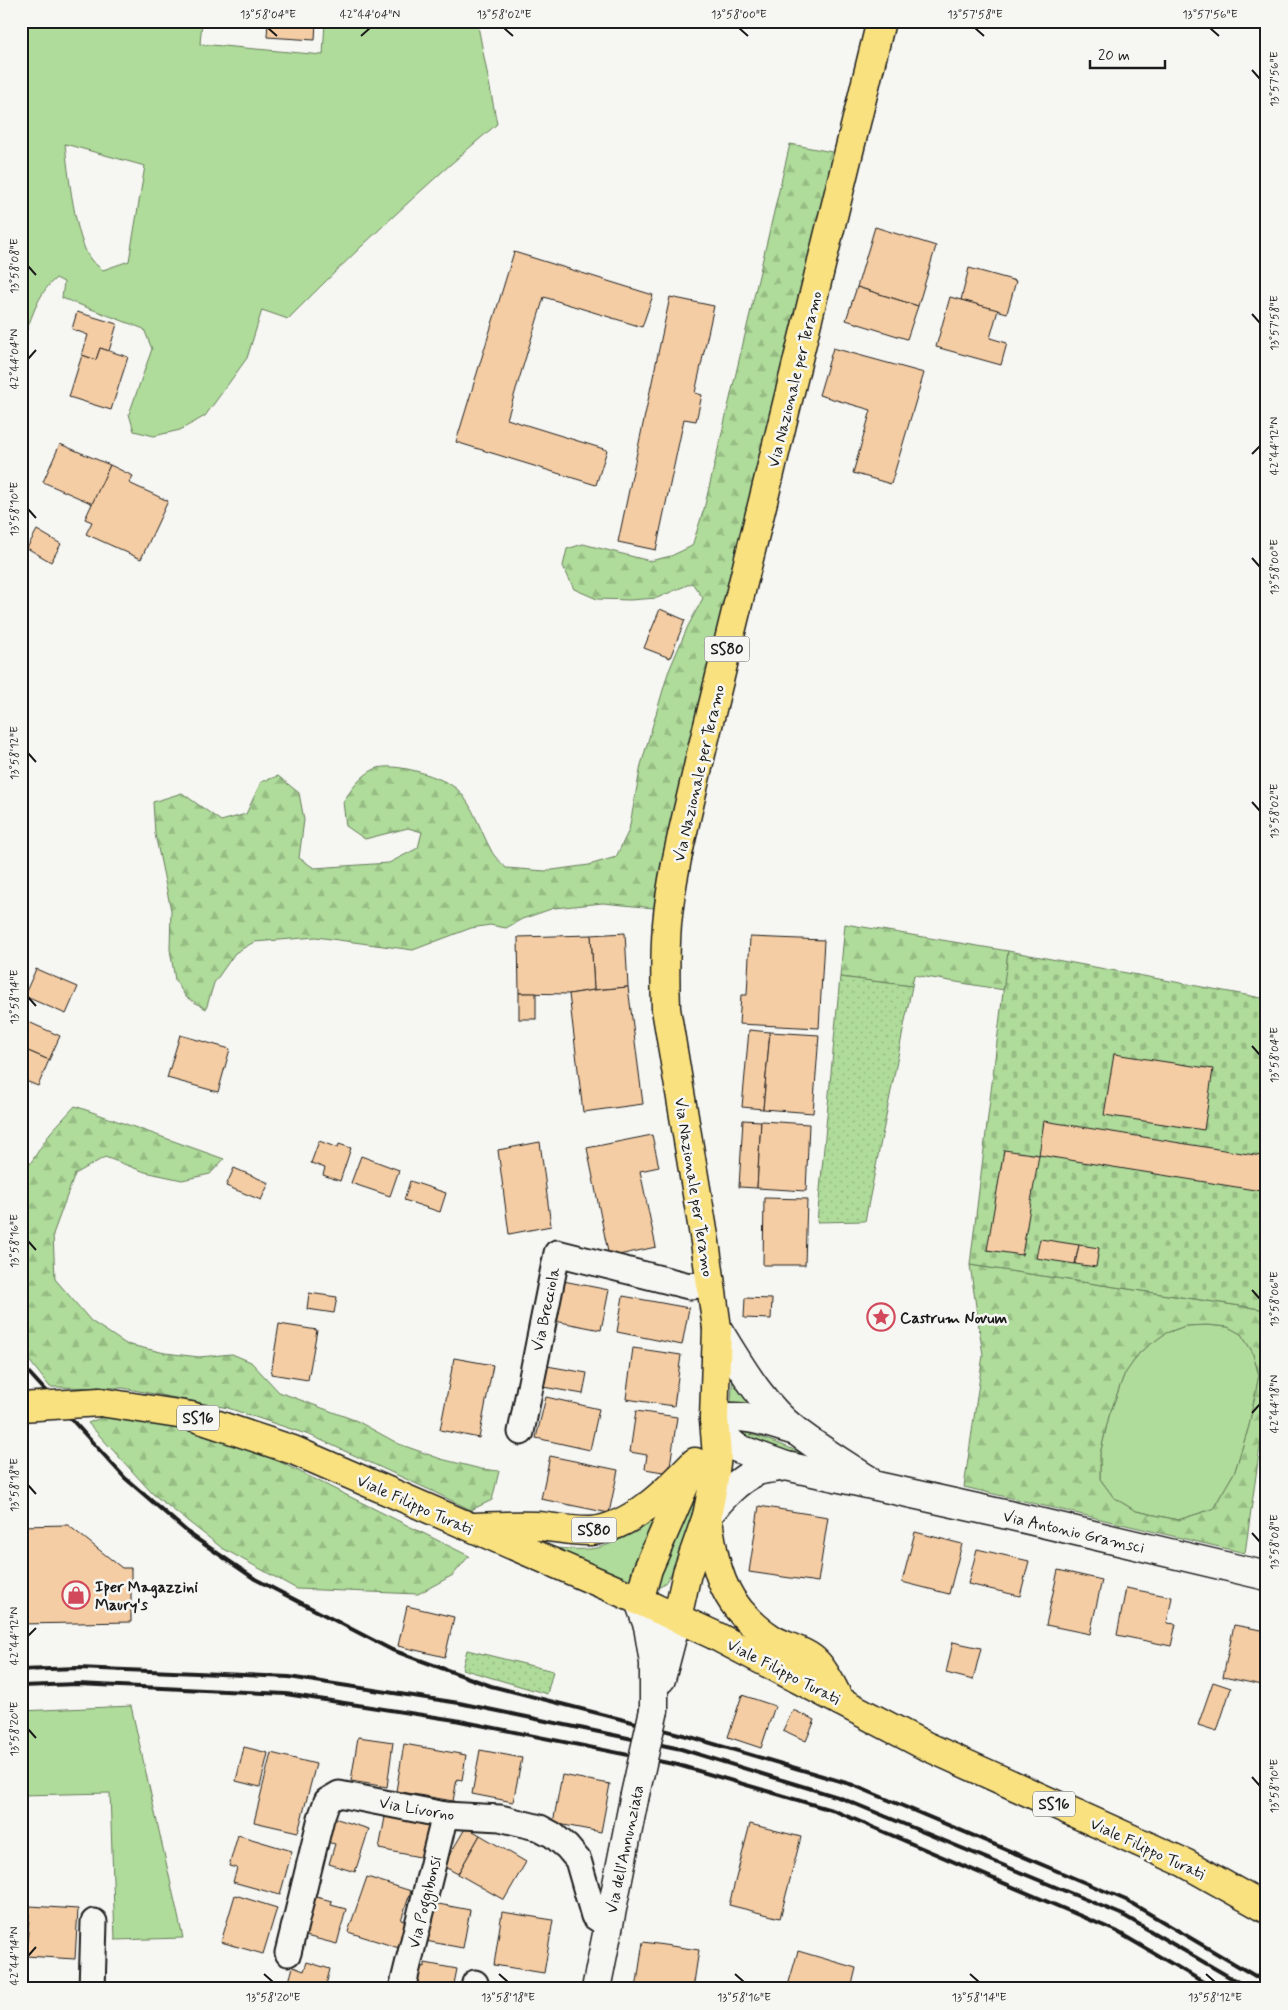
<svg xmlns="http://www.w3.org/2000/svg" width="1288" height="2010" viewBox="0 0 1288 2010" font-family="Mynerve,sans-serif">
	<style>
		.green { fill: #afdc9a; stroke: #667c5b; fill-rule: evenodd }
		.forest { fill: url(#forest-firs); stroke: #667c5b; fill-rule: evenodd }
		.cemetery { fill: url(#cemetery-stones); stroke: #667c5b }
		.garden { fill: url(#garden-dots); stroke: #667c5b }
		.building { fill: #f5cda4; stroke: #1c1c1c }
		.lines { fill: none; stroke-linecap: round; stroke-linejoin: round }
		.street-casing { stroke: #1c1c1c; stroke-width: 29 }
		.secondary-casing { stroke: #1c1c1c; stroke-width: 31 }
		.primary-casing { stroke: #1c1c1c; stroke-width: 31 }
		.street { stroke: #f6f6f2; stroke-width: 25 }
		.secondary { stroke: #f6f6f2; stroke-width: 28 }
		.primary { stroke: #fae180; stroke-width: 28 }
		.rail { stroke: #1c1c1c; stroke-width: 4 }
		.secondary-bridge-casing { stroke: #1c1c1c; stroke-width: 31; stroke-linecap: butt }
		.primary-bridge-casing { stroke: #1c1c1c; stroke-width: 31; stroke-linecap: butt }
		.secondary-bridge { stroke: #f6f6f2; stroke-width: 28 }
		.primary-bridge { stroke: #fae180; stroke-width: 28 }
		.ticks { fill: none; stroke: #1c1c1c; stroke-width: 2 }
		.labels { text-anchor: middle; stroke-width: 5; stroke-linejoin: round; paint-order: stroke }
		.shield { fill: #f6f6f2; stroke: #5d5d5c; stroke-width: 1 }
		.shield-label { font-size: 15px; font-weight: bold; fill: #1c1c1c }
		.street-label { font-size: 16px; fill: #1c1c1c; stroke: #f6f6f2 }
		.poi-label { font-size: 16px; font-weight: bold; fill: #1c1c1c; stroke: #f6f6f2; text-anchor: start }
		.neatline { fill: none; stroke: #1c1c1c; stroke-width: 2 }
		.ticks-label { font-size: 12px; text-anchor: middle; fill: #1c1c1c }
	</style>
	<defs>
		<pattern id="forest-firs" width="22" height="20" patternUnits="userSpaceOnUse" patternTransform="scale(1.25)"><rect width="22" height="20" fill="#afdc9a"/><path d="M5 1l3.5 6h-7zM16 11l3.5 6h-7z" fill="#96bc84"/></pattern>
		<pattern id="cemetery-stones" width="16" height="16" patternUnits="userSpaceOnUse" patternTransform="scale(1.25)"><rect width="16" height="16" fill="#afdc9a"/><path d="M2 7V4a2 2 0 0 1 4 0v3zM10 15v-3a2 2 0 0 1 4 0v3z" fill="#96bc84"/></pattern>
		<pattern id="garden-dots" width="8" height="8" patternUnits="userSpaceOnUse" patternTransform="scale(1.25)"><rect width="8" height="8" fill="#afdc9a"/><path d="M2 2h.1M6 6h.1" fill="none" stroke="#96bc84" stroke-width="1.8" stroke-linecap="round"/></pattern>
	</defs>
	<rect width="100%" height="100%" fill="#f6f6f2"/>
	<filter id="ink" filterUnits="userSpaceOnUse"><feTurbulence type="fractalNoise" baseFrequency=".02" numOctaves="2"/><feDisplacementMap in="SourceGraphic" scale="10" xChannelSelector="R" yChannelSelector="G"/><feConvolveMatrix kernelMatrix="1 2 1 2 8 2 1 2 1" color-interpolation-filters="sRGB"/></filter>
	<g filter="url(#ink)">
		<!-- green -->
		<g class="green">
			<path d="M21 21H202L200 44 323 55 325 21H477L497 124C424 186 355 251 288 319L262 310 247 358 205 416 180 430 154 436 134 431 129 414 152 349 144 329 62 298 64 282 56 278C37 293 30 323 21 346ZM65 144 145 166 129 261 103 270C99 267 95 264 91 260 75 239 68 171 65 144Z"/>
			<polygon points="1207,1325 1228,1327 1241,1334 1252,1351 1259,1375 1249,1426 1235,1471 1213,1509 1178,1520 1136,1511 1114,1498 1100,1479 1100,1454 1109,1416 1124,1375 1140,1352 1166,1333 1185,1326"/>
			<polygon points="733,1375 762,1419 730,1414"/>
			<path d="M743 1432C772 1440 799 1451 825 1465L732 1433Z"/>
			<path d="M706 1462C704 1473 703 1485 700 1496 696 1513 674 1581 660 1587L657 1586V1572Z"/>
			<path d="M660 1516 631 1586 543 1547C561 1548 579 1551 597 1548 620 1543 641 1527 660 1516Z"/>
			<polygon points="131,1706 183,1938 115,1940 110,1793 21,1795 21,1711"/>
		</g>
		<!-- forest -->
		<g class="forest">
			<path d="M790 144 848 155 679 852 654 908 603 903 554 908 522 919 506 928 490 925 471 928 413 950 316 937 254 942 235 953 214 983 206 1009 186 997 175 980 170 949 171 910 155 834 153 802 182 793 221 821 246 814 261 782 278 776 299 793 304 820 299 858 314 868 389 863 418 848 422 832 408 828 365 839 346 826 343 802C351 790 361 775 375 769 393 761 444 777 458 790 473 805 481 832 491 850 494 857 501 862 506 868L545 871 589 865 616 857 629 830 641 765 668 673 688 626 703 598 692 583 657 598 630 600 597 599 574 589 563 566 567 549 583 544 650 561 671 556 692 546 704 509Z"/>
			<polygon points="845,924 1008,951 1004,990 914,975 912,986 840,977"/>
			<polygon points="75,1106 224,1159 210,1174 182,1180 145,1172 105,1157 75,1174 53,1234 55,1279 91,1321 126,1344 165,1353 199,1357 232,1354 251,1362 279,1392 357,1421 399,1444 441,1459 481,1469 499,1471 492,1500 471,1510 430,1490 312,1436 228,1408 123,1388 50,1387 21,1350 21,1178 50,1133"/>
			<path d="M970 1265 1267 1310V1398L1245 1553 964 1487 983 1355ZM1207 1325 1228 1327 1241 1334 1252 1351 1259 1375 1249 1426 1235 1471 1213 1509 1178 1520 1136 1511 1114 1498 1100 1479V1454L1109 1416 1124 1375 1140 1352 1166 1333 1185 1326Z"/>
			<polygon points="108,1415 161,1419 250,1447 469,1556 453,1575 418,1594 297,1589 222,1548 153,1494 88,1423"/>
		</g>
		<!-- cemetery -->
		<polygon class="cemetery" points="1008,951 1267,999 1267,1310 970,1265"/>
		<!-- garden -->
		<g class="garden">
			<polygon points="840,977 912,986 865,1221 817,1222"/>
			<polygon points="467,1650 553,1671 547,1694 462,1669"/>
		</g>
		<!-- building -->
		<g class="building">
			<polygon points="268,21 316,21 315,40 267,37"/>
			<polygon points="875,227 936,246 918,306 857,287"/>
			<polygon points="514,252 653,295 642,327 544,297 507,419 607,450 596,485 456,442"/>
			<polygon points="969,268 1016,281 1007,313 961,300"/>
			<polygon points="857,287 918,306 907,339 846,320"/>
			<polygon points="670,297 714,306 695,393 702,395 696,421 684,419 656,550 618,542"/>
			<polygon points="950,297 998,310 990,338 1007,343 1001,365 936,347"/>
			<polygon points="77,312 117,324 109,351 100,348 96,360 82,355 88,335 72,329"/>
			<polygon points="100,348 128,357 111,410 69,397 82,355 96,360"/>
			<polygon points="833,348 924,373 891,484 853,473 871,410 819,395"/>
			<polygon points="60,444 110,465 93,504 43,482"/>
			<polygon points="110,465 133,476 129,483 168,501 141,559 86,534 92,522 85,519"/>
			<polygon points="37,530 61,544 51,562 27,548"/>
			<polygon points="660,609 685,620 670,658 644,648"/>
			<polygon points="625,933 628,987 594,990 591,935"/>
			<polygon points="591,935 594,990 569,994 519,993 518,937"/>
			<polygon points="750,937 824,940 819,1028 739,1024 741,995 747,995"/>
			<polygon points="36,969 78,987 66,1014 24,996"/>
			<polygon points="628,987 643,1104 583,1112 569,994 594,990"/>
			<rect x="519" y="993" width="17" height="26"/>
			<polygon points="24,1020 60,1036 49,1060 21,1048 21,1025"/>
			<polygon points="749,1030 770,1032 763,1109 742,1107"/>
			<polygon points="770,1032 819,1035 813,1113 763,1109"/>
			<polygon points="180,1035 230,1049 218,1092 167,1078"/>
			<polygon points="21,1048 49,1060 38,1086 21,1079"/>
			<polygon points="1114,1054 1213,1069 1204,1130 1104,1115"/>
			<polygon points="743,1120 761,1121 757,1188 739,1187"/>
			<polygon points="761,1121 809,1124 806,1191 757,1188"/>
			<polygon points="1044,1121 1267,1157 1267,1192 1039,1155"/>
			<polygon points="652,1135 659,1167 640,1171 656,1247 609,1257 587,1148"/>
			<polygon points="319,1141 338,1148 339,1144 351,1148 340,1181 323,1175 325,1168 311,1163"/>
			<polygon points="540,1142 551,1226 509,1234 498,1150"/>
			<polygon points="1004,1150 1039,1155 1022,1255 987,1250"/>
			<polygon points="361,1156 399,1170 390,1196 351,1183"/>
			<polygon points="234,1168 269,1183 261,1200 226,1186"/>
			<polygon points="410,1181 446,1193 440,1212 404,1200"/>
			<polygon points="764,1198 807,1199 805,1265 763,1265"/>
			<polygon points="1040,1239 1079,1245 1075,1264 1036,1258"/>
			<polygon points="1079,1245 1099,1248 1096,1267 1075,1264"/>
			<polygon points="558,1280 609,1290 601,1330 550,1320"/>
			<polygon points="309,1293 337,1297 334,1313 307,1309"/>
			<polygon points="623,1296 689,1308 682,1345 617,1332"/>
			<polygon points="745,1298 772,1299 771,1319 744,1318"/>
			<polygon points="279,1324 317,1330 308,1380 271,1374"/>
			<polygon points="633,1348 681,1355 674,1406 626,1399"/>
			<polygon points="454,1358 493,1365 479,1438 440,1430"/>
			<polygon points="547,1366 587,1373 583,1394 543,1387"/>
			<polygon points="546,1397 599,1409 590,1450 536,1438"/>
			<polygon points="636,1411 677,1417 669,1473 645,1469 647,1455 630,1452"/>
			<polygon points="550,1456 618,1470 609,1513 541,1499"/>
			<polygon points="759,1506 828,1517 818,1582 749,1572"/>
			<polygon points="68,1525 122,1568 131,1568 131,1622 21,1624 21,1526"/>
			<polygon points="915,1532 962,1544 949,1594 902,1582"/>
			<polygon points="977,1549 1029,1561 1020,1596 968,1584"/>
			<polygon points="1058,1570 1102,1580 1090,1634 1046,1625"/>
			<polygon points="1126,1588 1172,1597 1167,1623 1176,1624 1171,1646 1117,1635"/>
			<polygon points="407,1606 454,1617 445,1657 398,1646"/>
			<polygon points="1234,1625 1267,1631 1267,1686 1223,1677"/>
			<polygon points="953,1642 981,1648 973,1680 946,1673"/>
			<polygon points="1213,1682 1231,1688 1217,1731 1198,1725"/>
			<polygon points="742,1695 775,1706 761,1748 728,1737"/>
			<polygon points="793,1710 815,1720 806,1741 783,1730"/>
			<polygon points="358,1737 393,1742 387,1787 351,1781"/>
			<polygon points="404,1744 466,1755 462,1780 457,1779 453,1801 396,1791"/>
			<polygon points="244,1747 268,1753 260,1787 236,1781"/>
			<polygon points="480,1750 522,1758 513,1802 472,1794"/>
			<polygon points="271,1753 316,1764 298,1832 254,1822"/>
			<polygon points="562,1775 610,1784 601,1832 553,1823"/>
			<polygon points="386,1812 432,1821 425,1858 379,1849"/>
			<polygon points="334,1818 369,1829 355,1872 329,1864 335,1844 327,1842"/>
			<polygon points="750,1824 801,1837 780,1918 729,1905"/>
			<polygon points="466,1827 480,1835 458,1874 443,1866"/>
			<polygon points="238,1835 292,1851 280,1895 233,1882 237,1868 229,1866"/>
			<polygon points="480,1835 526,1862 504,1900 458,1874"/>
			<polygon points="367,1877 411,1891 401,1920 407,1922 399,1948 348,1932"/>
			<polygon points="235,1895 277,1908 263,1954 221,1942"/>
			<polygon points="308,1895 332,1901 331,1905 346,1909 337,1944 298,1934"/>
			<polygon points="433,1903 470,1910 463,1948 420,1940"/>
			<polygon points="30,1906 78,1909 75,1959 26,1956"/>
			<polygon points="502,1912 553,1920 544,1973 494,1965"/>
			<polygon points="643,1942 699,1950 693,1989 636,1989"/>
			<polygon points="798,1951 856,1968 851,1989 787,1989"/>
			<polygon points="307,1962 330,1969 325,1989 287,1989 293,1967 304,1971"/>
			<polygon points="425,1963 457,1969 453,1989 411,1989 416,1965 425,1967"/>
		</g>
		<g class="lines">
			<!-- street casing -->
			<g class="street-casing">
				<g id="street">
					<polyline points="521,1432 557,1253 689,1286 710,1284"/>
					<polyline points="288,1953 321,1818 327,1801 339,1794 445,1815 500,1818 540,1828 553,1835 567,1847 578,1860 594,1916 609,1926"/>
					<polyline points="92,1989 94,1922"/>
					<polyline points="402,1989 445,1815"/>
					<polyline points="474,1989 475,1983"/>
				</g>
			</g>
			<!-- secondary casing -->
			<g class="secondary-casing">
				<g id="secondary">
					<path d="M717 1328C739 1364 762 1405 796 1431 819 1449 843 1463 867 1479"/>
					<path d="M795 1431C766 1422 744 1413 714 1419L729 1441 737 1448 786 1466 1008 1515 1267 1576"/>
					<path d="M707 1516C722 1498 737 1480 758 1471 767 1468 778 1468 786 1466"/>
					<polyline points="639,1601 648,1626 654,1663 654,1710"/>
					<polyline points="661,1679 677,1618"/>
					<polyline points="596,1989 634,1799"/>
				</g>
			</g>
			<!-- primary casing -->
			<g class="primary-casing">
				<g id="primary">
					<polyline points="100,1402 191,1416 293,1450 616,1590 714,1635 924,1745 1185,1863 1267,1909"/>
					<path d="M708 1520C716 1574 724 1607 772 1639 784 1646 807 1652 816 1662 826 1672 833 1688 840 1701"/>
					<path d="M475 1527C496 1526 517 1525 537 1526 555 1527 573 1532 591 1531 631 1528 669 1489 695 1462"/>
					<polyline points="639,1601 648,1569 689,1475"/>
					<path d="M677 1618 687 1573 707 1516 713 1485 717 1456 714 1419 717 1328 705 1242 666 1009C665 981 665 952 667 924 672 868 688 813 700 758L881 21"/>
				</g>
			</g>
			<!-- street -->
			<use href="#street" class="street"/>
			<!-- secondary -->
			<use href="#secondary" class="secondary"/>
			<!-- primary -->
			<use href="#primary" class="primary"/>
			<!-- rail -->
			<g class="rail">
				<polyline points="21,1364 125,1478 191,1535 255,1579 392,1650 491,1686 687,1736 853,1785 1126,1900 1267,1983"/>
				<polyline points="21,1670 78,1668 289,1677 459,1703 681,1749 841,1798 1123,1915 1250,1989"/>
				<polyline points="21,1686 78,1684 286,1694 455,1720 678,1765 835,1811 1116,1931 1215,1989"/>
			</g>
			<!-- secondary-bridge casing -->
			<g class="secondary-bridge-casing">
				<polyline id="secondary-bridge" points="634,1799 654,1710"/>
			</g>
			<!-- primary-bridge casing -->
			<g class="primary-bridge-casing">
				<polyline id="primary-bridge" points="21,1407 100,1402"/>
			</g>
			<!-- secondary-bridge -->
			<use href="#secondary-bridge" class="secondary-bridge"/>
			<!-- primary-bridge -->
			<use href="#primary-bridge" class="primary-bridge"/>
		</g>
	</g>
	<!-- ticks -->
	<path class="ticks" d="M268 28 277 36M504 28 513 36M739 28 748 36M975 28 984 36M1210 28 1219 36M361 36 370 28M1252 70 1260 79M28 266 36 275M1252 314 1260 323M28 359 36 350M1252 454 1260 446M28 509 36 518M1252 558 1260 567M28 753 36 762M1252 802 1260 811M28 997 36 1006M1252 1046 1260 1055M28 1241 36 1250M1252 1290 1260 1299M1252 1413 1260 1404M28 1485 36 1494M1252 1533 1260 1542M28 1636 36 1628M28 1729 36 1738M1252 1777 1260 1786M28 1956 36 1947M264 1974 273 1982M499 1974 508 1982M735 1974 744 1982M970 1974 979 1982M1206 1974 1215 1982"/>
	<!-- icons -->
	<defs>
		<g id="sight-ring" transform="scale(1.4375)"><circle r="9.5" fill="#f6f6f2" stroke="#d1495b" stroke-width="1.5"/><path d="M0-6L1.8-2.2L6-1.7L2.9 1.2L3.7 5.4L0 3.3L-3.7 5.4L-2.9 1.2L-6-1.7L-1.8-2.2Z" fill="#d1495b"/></g>
		<g id="shop-ring" transform="scale(1.4375)"><circle r="9.5" fill="#f6f6f2" stroke="#d1495b" stroke-width="1.5"/><path d="M-5-2.5h2.3a2.7 3.5 0 0 1 5.4 0H5L5.5 6h-11ZM-1.5-2.5h3a1.5 2.3 0 0 0-3 0Z" fill="#d1495b"/></g>
	</defs>
	<g fill-rule="evenodd">
		<use href="#sight-ring" x="881" y="1317"/>
		<use href="#shop-ring" x="76" y="1595"/>
	</g>
	<g class="labels">
		<!-- shield labels -->
		<g class="shield">
			<rect x="704.5" y="636.5" width="45" height="25" rx="4"/>
			<rect x="177" y="1405.5" width="42" height="25" rx="4"/>
			<rect x="571.5" y="1517.5" width="45" height="25" rx="4"/>
			<rect x="1033" y="1791.5" width="42" height="25" rx="4"/>
		</g>
		<g class="shield-label">
			<text x="727" y="654">SS80</text>
			<text x="198" y="1423">SS16</text>
			<text x="594" y="1535">SS80</text>
			<text x="1054" y="1809">SS16</text>
		</g>
		<!-- street labels -->
		<g class="street-label">
			<text transform="translate(794 379) rotate(-76)" y="6">Via Nazionale per Teramo</text>
			<text transform="translate(698 773) rotate(-77)" y="6">Via Nazionale per Teramo</text>
			<text transform="translate(695 1187) rotate(81)" y="6">Via Nazionale per Teramo</text>
			<text transform="translate(545 1309) rotate(-78)" y="6">Via Brecciola</text>
			<text transform="translate(415 1504) rotate(24)" y="6">Viale Filippo Turati</text>
			<text transform="translate(1074 1531) rotate(13)" y="6">Via Antonio Gramsci</text>
			<text transform="translate(784 1671) rotate(27)" y="6">Viale Filippo Turati</text>
			<text transform="translate(417 1808) rotate(10)" y="6">Via Livorno</text>
			<text transform="translate(1148 1848) rotate(25)" y="6">Viale Filippo Turati</text>
			<text transform="translate(624 1849) rotate(-78)" y="6">Via dell'Annunziata</text>
			<text transform="translate(424 1902) rotate(-76)" y="6">Via Poggibonsi</text>
		</g>
		<!-- poi labels -->
		<g class="poi-label">
			<text x="900" y="1323">Castrum Novum</text>
			<text x="95" y="1592">Iper Magazzini<tspan x="95" dy="18">Maury's</tspan></text>
		</g>
	</g>
	<!-- margin -->
	<rect width="1288" height="2010" fill="none" stroke="#f6f6f2" stroke-width="55"/>
	<!-- scale -->
	<path d="M1090 60v8h75v-8" fill="none" stroke="#1c1c1c" stroke-width="2.5"/>
	<text x="1098" y="60" font-size="15" fill="#1c1c1c" stroke="#f6f6f2" stroke-width="4" paint-order="stroke">20 m</text>
	<rect x="28" y="28" width="1232" height="1954" class="neatline"/>
	<g class="ticks-label">
		<text x="268" y="18">13°58'04"E</text>
		<text x="370" y="18">42°44'04"N</text>
		<text x="504" y="18">13°58'02"E</text>
		<text x="739" y="18">13°58'00"E</text>
		<text x="975" y="18">13°57'58"E</text>
		<text x="1210" y="18">13°57'56"E</text>
		<text transform="translate(1274 79) rotate(-90)" y="4">13°57'56"E</text>
		<text transform="translate(14 266) rotate(-90)" y="4">13°58'08"E</text>
		<text transform="translate(1274 323) rotate(-90)" y="4">13°57'58"E</text>
		<text transform="translate(14 359) rotate(-90)" y="4">42°44'04"N</text>
		<text transform="translate(1274 446) rotate(-90)" y="4">42°44'12"N</text>
		<text transform="translate(14 509) rotate(-90)" y="4">13°58'10"E</text>
		<text transform="translate(1274 567) rotate(-90)" y="4">13°58'00"E</text>
		<text transform="translate(14 753) rotate(-90)" y="4">13°58'12"E</text>
		<text transform="translate(1274 811) rotate(-90)" y="4">13°58'02"E</text>
		<text transform="translate(14 997) rotate(-90)" y="4">13°58'14"E</text>
		<text transform="translate(1274 1055) rotate(-90)" y="4">13°58'04"E</text>
		<text transform="translate(14 1241) rotate(-90)" y="4">13°58'16"E</text>
		<text transform="translate(1274 1299) rotate(-90)" y="4">13°58'06"E</text>
		<text transform="translate(1274 1404) rotate(-90)" y="4">42°44'18"N</text>
		<text transform="translate(14 1485) rotate(-90)" y="4">13°58'18"E</text>
		<text transform="translate(1274 1542) rotate(-90)" y="4">13°58'08"E</text>
		<text transform="translate(14 1636) rotate(-90)" y="4">42°44'12"N</text>
		<text transform="translate(14 1729) rotate(-90)" y="4">13°58'20"E</text>
		<text transform="translate(1274 1786) rotate(-90)" y="4">13°58'10"E</text>
		<text transform="translate(14 1956) rotate(-90)" y="4">42°44'14"N</text>
		<text x="273" y="2001">13°58'20"E</text>
		<text x="508" y="2001">13°58'18"E</text>
		<text x="744" y="2001">13°58'16"E</text>
		<text x="979" y="2001">13°58'14"E</text>
		<text x="1215" y="2001">13°58'12"E</text>
	</g>
</svg>
